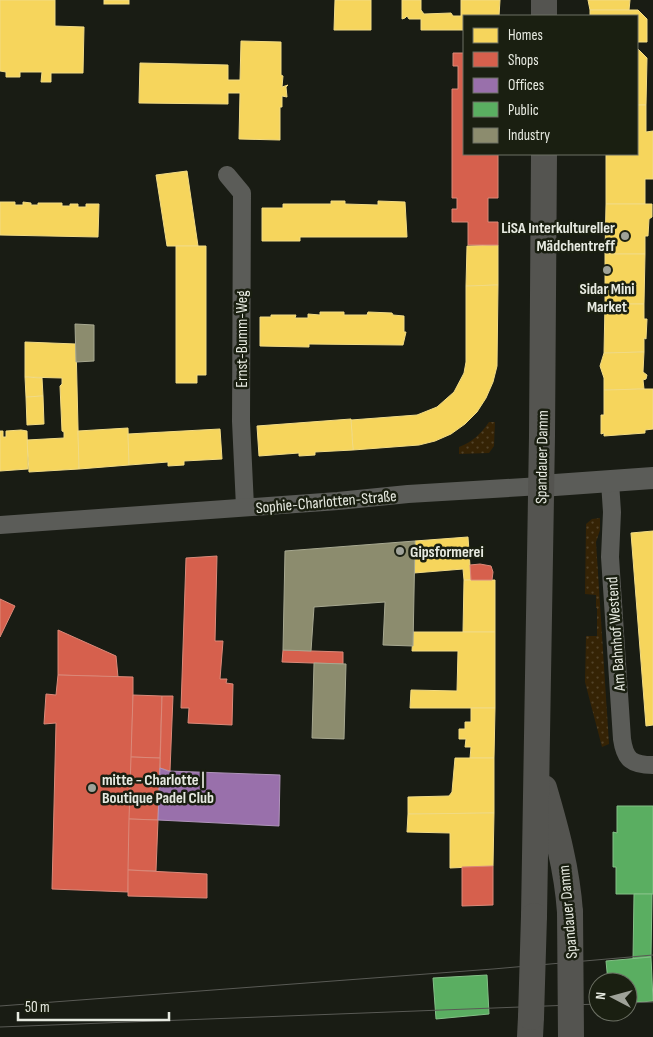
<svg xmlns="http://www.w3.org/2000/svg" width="653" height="1037" viewBox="0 0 653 1037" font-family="'Sofia Sans Condensed',sans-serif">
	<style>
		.grass { fill: url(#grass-dots) }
		.homes { fill: #f6d55c; stroke: #f2db84 }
		.shops { fill: #d6604d; stroke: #db8979 }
		.offices { fill: #9970ab; stroke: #b095bb }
		.public { fill: #5aae61; stroke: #84c087 }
		.industry { fill: #8c8c6e; stroke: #a7a890 }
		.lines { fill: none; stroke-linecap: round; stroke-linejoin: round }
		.minor { stroke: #5b5c58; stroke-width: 18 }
		.tertiary { stroke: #5b5c58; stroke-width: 22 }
		.secondary { stroke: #545450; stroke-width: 26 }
		.tram { stroke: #595a55; stroke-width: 1 }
		.secondary-bridge { stroke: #545450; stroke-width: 26 }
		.poi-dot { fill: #9fa299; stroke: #1a1f11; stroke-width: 2 }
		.labels { text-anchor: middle; stroke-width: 5; stroke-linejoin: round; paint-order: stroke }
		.poi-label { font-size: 16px; font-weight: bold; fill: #e7eae1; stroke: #1a1f11; text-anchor: start }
		.street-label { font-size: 16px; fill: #e7eae1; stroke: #1a1f11 }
	</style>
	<defs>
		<pattern id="grass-dots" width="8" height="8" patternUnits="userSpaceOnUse" patternTransform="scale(1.25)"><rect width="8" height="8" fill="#352305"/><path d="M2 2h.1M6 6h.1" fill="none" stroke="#524329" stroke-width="1.8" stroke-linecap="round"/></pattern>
	</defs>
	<rect width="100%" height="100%" fill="#191c14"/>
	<!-- grass -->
	<g class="grass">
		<path d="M489 422H495L494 446 489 453 459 454V447C472 442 481 434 489 422Z"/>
		<polygon points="600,518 600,530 596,542 609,744 602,747 585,682 586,636 597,636 597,608 596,608 596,595 585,594 586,524 592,519"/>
	</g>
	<!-- homes -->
	<g class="homes">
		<polygon points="0,0 55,0 55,26 84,27 83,73 51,73 51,82 41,82 42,72 20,72 20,77 6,77 6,72 0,71"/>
		<rect x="104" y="0" width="25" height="4"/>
		<polygon points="335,0 371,0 371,30 334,30"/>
		<polygon points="402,0 421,0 421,10 424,14 451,13 453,16 461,16 461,0 500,0 499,16 464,16 464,30 421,30 421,19 409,19 407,16 405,18 402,19"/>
		<polygon points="588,0 630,0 629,10 590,10"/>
		<polygon points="590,10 638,10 647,19 647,42 637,42 637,16 590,16"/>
		<polygon points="241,41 281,42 281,75 283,76 282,87 288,85 286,87 287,97 282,96 282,107 280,107 280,140 239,139 240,93 228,93 228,104 139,103 140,63 228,65 228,80 240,80"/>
		<polygon points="637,48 647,58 646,105 637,105"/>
		<polygon points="637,105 646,105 646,132 653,131 653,179 645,179 645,204 606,204 606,154 637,154"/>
		<polygon points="187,171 198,246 167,246 156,175"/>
		<polygon points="331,201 345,201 345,204 378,205 378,201 405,202 407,237 300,237 300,241 262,241 262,208 283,208 283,204 331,204"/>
		<polygon points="0,202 15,202 15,205 23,205 23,202 31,203 31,205 38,205 38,203 62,203 62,206 70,206 70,204 78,204 78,207 86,207 86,204 99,204 98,237 0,235"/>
		<polygon points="606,204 652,204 652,217 649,219 648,236 645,236 645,254 605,254"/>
		<polygon points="498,245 498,285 466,286 467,246"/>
		<polygon points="176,246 206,246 206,375 197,375 197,383 176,383"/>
		<polygon points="605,254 645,254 644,304 605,304"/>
		<polygon points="498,285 497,366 493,382 486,398 477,412 465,424 451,434 435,441 419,445 353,450 351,420 417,415 437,407 454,392 464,373 466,362 466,286"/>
		<polygon points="605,304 644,304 644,319 647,319 646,339 644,338 644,352 604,353"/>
		<polygon points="320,312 344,312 344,315 367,315 368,312 392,313 393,315 404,316 404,332 406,332 403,345 309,344 309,347 260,346 260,317 271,317 271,315 296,315 295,318 308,318 308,314 320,315"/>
		<polygon points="25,342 76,344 79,469 29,472 27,440 64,438 64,432 62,431 60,386 62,384 62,378 25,377"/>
		<polygon points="644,352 643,372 647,375 646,379 643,380 644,389 604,390 604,378 600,366 604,353"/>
		<polygon points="25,377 42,378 43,396 26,397"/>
		<polygon points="644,389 653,389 653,429 645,430 645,433 604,436 604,433 601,434 601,415 604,415 604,390"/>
		<polygon points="43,396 44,424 27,425 26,397"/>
		<polygon points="351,419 353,450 315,452 315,455 299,456 299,453 259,456 257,426"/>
		<polygon points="128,428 129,465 79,469 78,431"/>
		<polygon points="220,429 222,459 184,461 184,465 168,466 168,462 129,465 128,434"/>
		<polygon points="21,430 27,431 28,469 0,471 0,431 3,431 3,437 6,437 6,431"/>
		<polygon points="653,531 653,725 646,726 631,533"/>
		<polygon points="468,537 471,580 464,580 463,569 414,573 415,541"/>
		<polygon points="464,580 495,580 495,632 463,632"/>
		<polygon points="413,632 495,632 495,708 410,708 411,690 457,691 458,651 412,651"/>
		<polygon points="471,708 495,708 494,758 470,758 471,747 465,747 466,739 459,739 459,729 465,729 465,722 471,722"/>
		<polygon points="455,758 494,758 494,813 408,814 408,797 449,796 452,792"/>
		<polygon points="494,813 493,866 450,868 450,833 407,832 408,814"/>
	</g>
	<!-- shops -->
	<g class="shops">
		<polygon points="453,53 464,53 464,154 498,154 498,198 488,198 488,222 498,222 498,245 468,245 468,222 452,222 452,209 457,209 457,198 452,198 452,89 458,89 458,66 453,66"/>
		<polygon points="217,556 215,641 223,641 220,679 227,679 226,683 233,684 232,725 188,723 189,708 181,708 186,558"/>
		<polygon points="480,564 491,566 493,572 492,580 471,580 470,565"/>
		<polygon points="0,599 15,606 0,637"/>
		<polygon points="58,630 116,656 118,677 58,675"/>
		<polygon points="283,650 343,652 343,664 282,662"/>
		<polygon points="58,675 133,677 133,695 128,892 52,889 56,723 44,724 46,694 56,695"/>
		<polygon points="133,695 162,696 160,758 131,757"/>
		<polygon points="162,696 173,696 170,771 160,768"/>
		<polygon points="131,757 160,758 158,820 129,819"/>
		<polygon points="129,819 158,820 156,871 128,870"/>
		<polygon points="493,866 493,905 462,906 462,867"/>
		<polygon points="128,870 207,874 207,898 128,896"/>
	</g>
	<!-- offices -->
	<polygon class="offices" points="160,768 168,771 280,775 279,826 158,820"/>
	<!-- public -->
	<g class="public">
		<polygon points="617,806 653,806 653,894 616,894 616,867 613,867 613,832 617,833"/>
		<polygon points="634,894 652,894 651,957 633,959"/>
		<polygon points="651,957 653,1001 628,1003 628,982 608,982 606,961"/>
		<polygon points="487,975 489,1014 436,1019 433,978"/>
	</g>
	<!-- industry -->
	<g class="industry">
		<polygon points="75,324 94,325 94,361 76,362"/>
		<polygon points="415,541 413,646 383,645 385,602 314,607 311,651 283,650 285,551"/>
		<polygon points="314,663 346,664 344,739 312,738"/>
	</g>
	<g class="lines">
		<!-- minor -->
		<g class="minor">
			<polyline points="227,175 242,193 241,421 245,507"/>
			<path d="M610 482 612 512 610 557 622 739C625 760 632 765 653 765"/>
			<polyline points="0,525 338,501 408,494 541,486"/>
		</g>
		<!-- tertiary -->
		<polyline class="tertiary" points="541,486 653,478"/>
		<!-- secondary -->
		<g class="secondary">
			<polyline points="544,16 544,0"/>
			<path d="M544 788C556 829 567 869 570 912"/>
			<polyline points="534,916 542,436 544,154"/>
			<polyline points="530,1037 531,1017"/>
		</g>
		<!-- tram -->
		<g class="tram">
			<polyline points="628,1003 653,1002"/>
			<polyline points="0,1006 493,969 653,955"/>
			<polyline points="0,1027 598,1004"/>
		</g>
		<!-- secondary-bridge -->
		<g class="secondary-bridge">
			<polyline points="570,912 571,1037"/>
			<polyline points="531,1017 534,916"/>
		</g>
	</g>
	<!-- markers -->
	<g class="poi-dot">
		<circle cx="625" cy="236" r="5"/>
		<circle cx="607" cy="270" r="5"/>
		<circle cx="400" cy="551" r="5"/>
		<circle cx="92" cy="788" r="5"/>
	</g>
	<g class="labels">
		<!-- poi labels -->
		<g class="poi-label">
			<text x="615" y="233" text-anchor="end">LiSA Interkultureller<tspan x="615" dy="18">Mädchentreff</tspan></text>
			<text x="607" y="294" text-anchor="middle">Sidar Mini<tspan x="607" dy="18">Market</tspan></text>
			<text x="410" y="557">Gipsformerei</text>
			<text x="102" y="785">mitte - Charlotte |<tspan x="102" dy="18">Boutique Padel Club</tspan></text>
		</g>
		<!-- street labels -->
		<g class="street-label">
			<text transform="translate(241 339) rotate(-90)" y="6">Ernst-Bumm-Weg</text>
			<text transform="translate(541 457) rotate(-89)" y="6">Spandauer Damm</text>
			<text transform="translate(326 501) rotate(-5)" y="6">Sophie-Charlotten-Straße</text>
			<text transform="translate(615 634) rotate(-94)" y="6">Am Bahnhof Westend</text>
			<text transform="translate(567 912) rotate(-95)" y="6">Spandauer Damm</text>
		</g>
	</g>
	<!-- legend -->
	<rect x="463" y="15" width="175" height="140" fill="#1a1f11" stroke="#6c7064"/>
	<rect x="473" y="28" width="25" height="15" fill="#f6d55c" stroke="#6c7064"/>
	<text x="508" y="40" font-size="15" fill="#e7eae1">Homes</text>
	<rect x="473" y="52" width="25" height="15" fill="#d6604d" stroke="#6c7064"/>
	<text x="508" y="65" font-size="15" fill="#e7eae1">Shops</text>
	<rect x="473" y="78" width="25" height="15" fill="#9970ab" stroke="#6c7064"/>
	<text x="508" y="90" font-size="15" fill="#e7eae1">Offices</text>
	<rect x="473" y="102" width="25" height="15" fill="#5aae61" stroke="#6c7064"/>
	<text x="508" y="115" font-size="15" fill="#e7eae1">Public</text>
	<rect x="473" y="128" width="25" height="15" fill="#8c8c6e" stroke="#6c7064"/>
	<text x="508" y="140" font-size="15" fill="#e7eae1">Industry</text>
	<!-- north arrow -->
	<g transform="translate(613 997) rotate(276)"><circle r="24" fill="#1a1f11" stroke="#6c7064"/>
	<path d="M0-4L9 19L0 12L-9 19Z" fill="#9fa299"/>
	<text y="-8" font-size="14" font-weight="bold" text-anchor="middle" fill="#e7eae1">N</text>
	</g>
	<!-- scale -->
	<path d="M18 1012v8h151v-8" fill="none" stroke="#e7eae1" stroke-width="2.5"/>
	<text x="25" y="1012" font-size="15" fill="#e7eae1" stroke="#1a1f11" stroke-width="4" paint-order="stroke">50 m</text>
</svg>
